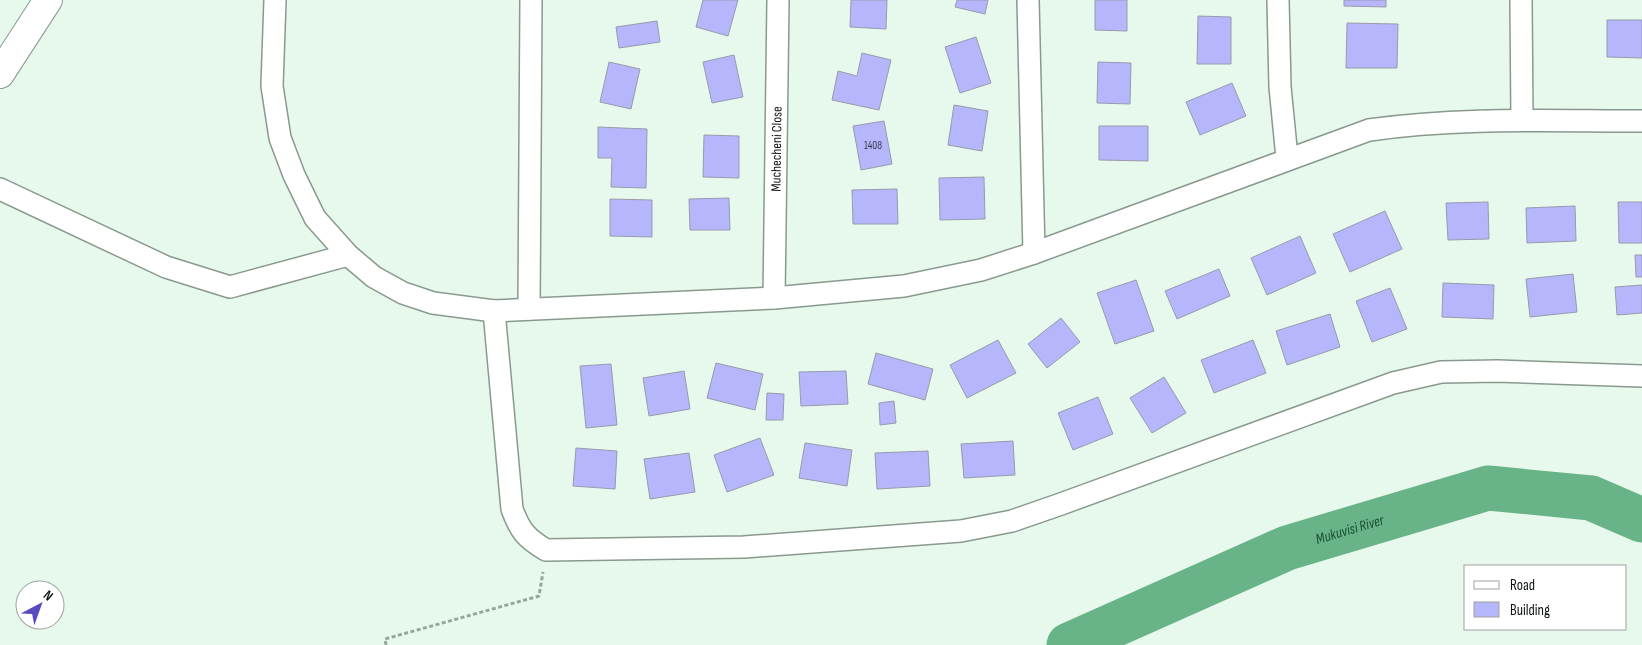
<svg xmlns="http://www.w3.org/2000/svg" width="1642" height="645" viewBox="0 0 1642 645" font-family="'Sofia Sans Condensed',sans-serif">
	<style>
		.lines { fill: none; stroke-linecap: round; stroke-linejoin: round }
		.river { stroke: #69b388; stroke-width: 45 }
		.building { fill: #b5b6fb; stroke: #999aab }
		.street-casing { stroke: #89998e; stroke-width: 24 }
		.secondary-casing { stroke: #89998e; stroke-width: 30 }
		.path { stroke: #96a49b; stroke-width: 3; stroke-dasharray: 4 2.5; stroke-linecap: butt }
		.street { stroke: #fff; stroke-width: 21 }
		.secondary { stroke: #fff; stroke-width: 28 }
		.labels { text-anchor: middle; stroke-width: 4.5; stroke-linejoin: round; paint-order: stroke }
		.number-label { font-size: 11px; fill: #383c4b }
		.street-label { font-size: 14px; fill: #0e1410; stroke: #fff }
		.water-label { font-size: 15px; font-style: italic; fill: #195134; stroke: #fff }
	</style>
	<rect width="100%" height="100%" fill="#e7f9ed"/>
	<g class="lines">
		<!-- river -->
		<path class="river" id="s1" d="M1069 645 1287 548 1488 488 1591 498 1642 520"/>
	</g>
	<!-- building -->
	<g class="building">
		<polygon points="703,0 738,0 728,36 696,27"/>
		<polygon points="851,0 887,0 886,29 850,27"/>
		<polygon points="957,0 988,0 985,14 955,7"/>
		<polygon points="1095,0 1127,0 1127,31 1095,30"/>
		<polygon points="1344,0 1386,0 1386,7 1344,6"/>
		<polygon points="1198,16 1231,17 1231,64 1197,64"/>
		<polygon points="1607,20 1642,20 1642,58 1607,57"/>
		<polygon points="657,21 660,42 619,48 616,27"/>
		<polygon points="1347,23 1398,24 1397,68 1346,68"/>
		<polygon points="976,37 991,83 960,93 945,47"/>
		<polygon points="862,53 891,60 879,110 832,100 838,71 857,76"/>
		<polygon points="734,55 743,97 712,103 703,62"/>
		<polygon points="609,62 640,69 631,109 600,102"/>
		<polygon points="1098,62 1131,63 1130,104 1097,103"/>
		<polygon points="1232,83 1246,116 1200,135 1186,102"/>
		<polygon points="954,105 988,111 982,151 948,145"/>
		<polygon points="884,121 892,164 861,170 853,126"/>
		<polygon points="1099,126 1148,126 1148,161 1099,160"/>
		<polygon points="598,127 647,129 646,188 611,187 612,158 598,158"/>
		<polygon points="704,135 739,136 739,178 703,177"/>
		<polygon points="984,177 985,219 940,220 939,178"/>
		<polygon points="897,189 898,224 853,224 852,190"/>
		<polygon points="729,198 730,230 690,230 689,199"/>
		<polygon points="610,199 652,200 652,237 610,236"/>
		<polygon points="1488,202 1489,239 1448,240 1446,203"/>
		<polygon points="1618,202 1642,202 1642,243 1619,243"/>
		<polygon points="1575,206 1576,241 1527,243 1526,208"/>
		<polygon points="1385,211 1402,249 1350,272 1333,234"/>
		<polygon points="1300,236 1316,273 1267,295 1251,258"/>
		<polygon points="1635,255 1642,255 1642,277 1636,277"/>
		<polygon points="1219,269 1230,296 1177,319 1165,291"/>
		<polygon points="1573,274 1577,312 1530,317 1526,279"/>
		<polygon points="1136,280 1154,331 1115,344 1097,293"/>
		<polygon points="1443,283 1494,285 1493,319 1442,317"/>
		<polygon points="1642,285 1642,313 1617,315 1615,287"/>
		<polygon points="1390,288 1407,329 1372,342 1356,301"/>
		<polygon points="1330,314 1340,347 1287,365 1276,331"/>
		<polygon points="1061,318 1080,342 1047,368 1028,344"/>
		<polygon points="998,340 1016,373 967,398 950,365"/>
		<polygon points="1253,340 1266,373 1214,393 1201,360"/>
		<polygon points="876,353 933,369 925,400 868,384"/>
		<polygon points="716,363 763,374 755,410 707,398"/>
		<polygon points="611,364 617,425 586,428 580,366"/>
		<polygon points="684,371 690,409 649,416 643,378"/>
		<polygon points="846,371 848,404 801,406 799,372"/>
		<polygon points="1164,377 1186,413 1152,433 1130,398"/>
		<polygon points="767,393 784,394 783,420 766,420"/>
		<polygon points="1098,397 1113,434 1073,450 1058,413"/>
		<polygon points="894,401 896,423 880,425 879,403"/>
		<polygon points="760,438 774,475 727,492 714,455"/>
		<polygon points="1013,441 1015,475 964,478 961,444"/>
		<polygon points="805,443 852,450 847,486 799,478"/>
		<polygon points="576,448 617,451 615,489 573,486"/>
		<polygon points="928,451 930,486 877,489 875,453"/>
		<polygon points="689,453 695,492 650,499 644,459"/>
	</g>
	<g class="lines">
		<!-- street casing -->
		<g class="street-casing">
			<g id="street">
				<path d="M275 0 272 86 280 138 294 175 315 218 348 255 374 277 403 293 433 303 494 311 774 298 904 286 981 270 1034 253 1369 130C1459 117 1551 121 1642 121"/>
				<polyline points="1028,0 1034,253"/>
				<polyline points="1278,0 1280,87 1287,158"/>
				<polyline points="1521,0 1522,120"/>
				<polyline points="0,189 166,267 230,287 348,255"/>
				<path id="s2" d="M774 298 778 0"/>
				<polyline points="529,309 531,0"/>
				<path d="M494 311 512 509C520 531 526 538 546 550L744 547 961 531 1012 521 1061 504 1393 383 1441 372 1498 371 1642 376"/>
			</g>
		</g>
		<!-- secondary casing -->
		<g class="secondary-casing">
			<polyline id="secondary" points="0,74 48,0"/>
		</g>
		<!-- path -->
		<polyline class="path" points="386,645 385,639 539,596 543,572"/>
		<!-- street -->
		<use href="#street" class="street"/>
		<!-- secondary -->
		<use href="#secondary" class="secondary"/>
	</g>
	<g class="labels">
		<!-- number labels -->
		<g class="number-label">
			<text x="873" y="149">1408</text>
		</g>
		<!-- street labels -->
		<g class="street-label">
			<text dy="5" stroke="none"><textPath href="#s2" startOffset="149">Muchecheni Close</textPath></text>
		</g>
		<!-- water labels -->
		<g class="water-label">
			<text dy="5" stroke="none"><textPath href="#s1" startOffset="304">Mukuvisi River</textPath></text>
		</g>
	</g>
	<!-- legend -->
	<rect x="1464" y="565" width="162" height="65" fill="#ffffff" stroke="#9fa19f"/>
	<rect x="1474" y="581" width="25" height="8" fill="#ffffff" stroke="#9fa19f"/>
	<text x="1510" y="590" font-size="15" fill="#0e1410">Road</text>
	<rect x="1474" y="602" width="25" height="15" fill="#b5b6fb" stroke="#9fa19f"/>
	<text x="1510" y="615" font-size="15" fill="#0e1410">Building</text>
	<!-- north arrow -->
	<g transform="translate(40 605) rotate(41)"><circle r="24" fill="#ffffff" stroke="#9fa19f"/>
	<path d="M0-4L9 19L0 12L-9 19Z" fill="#594ac2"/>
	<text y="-8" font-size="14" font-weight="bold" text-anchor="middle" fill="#0e1410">N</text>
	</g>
</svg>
